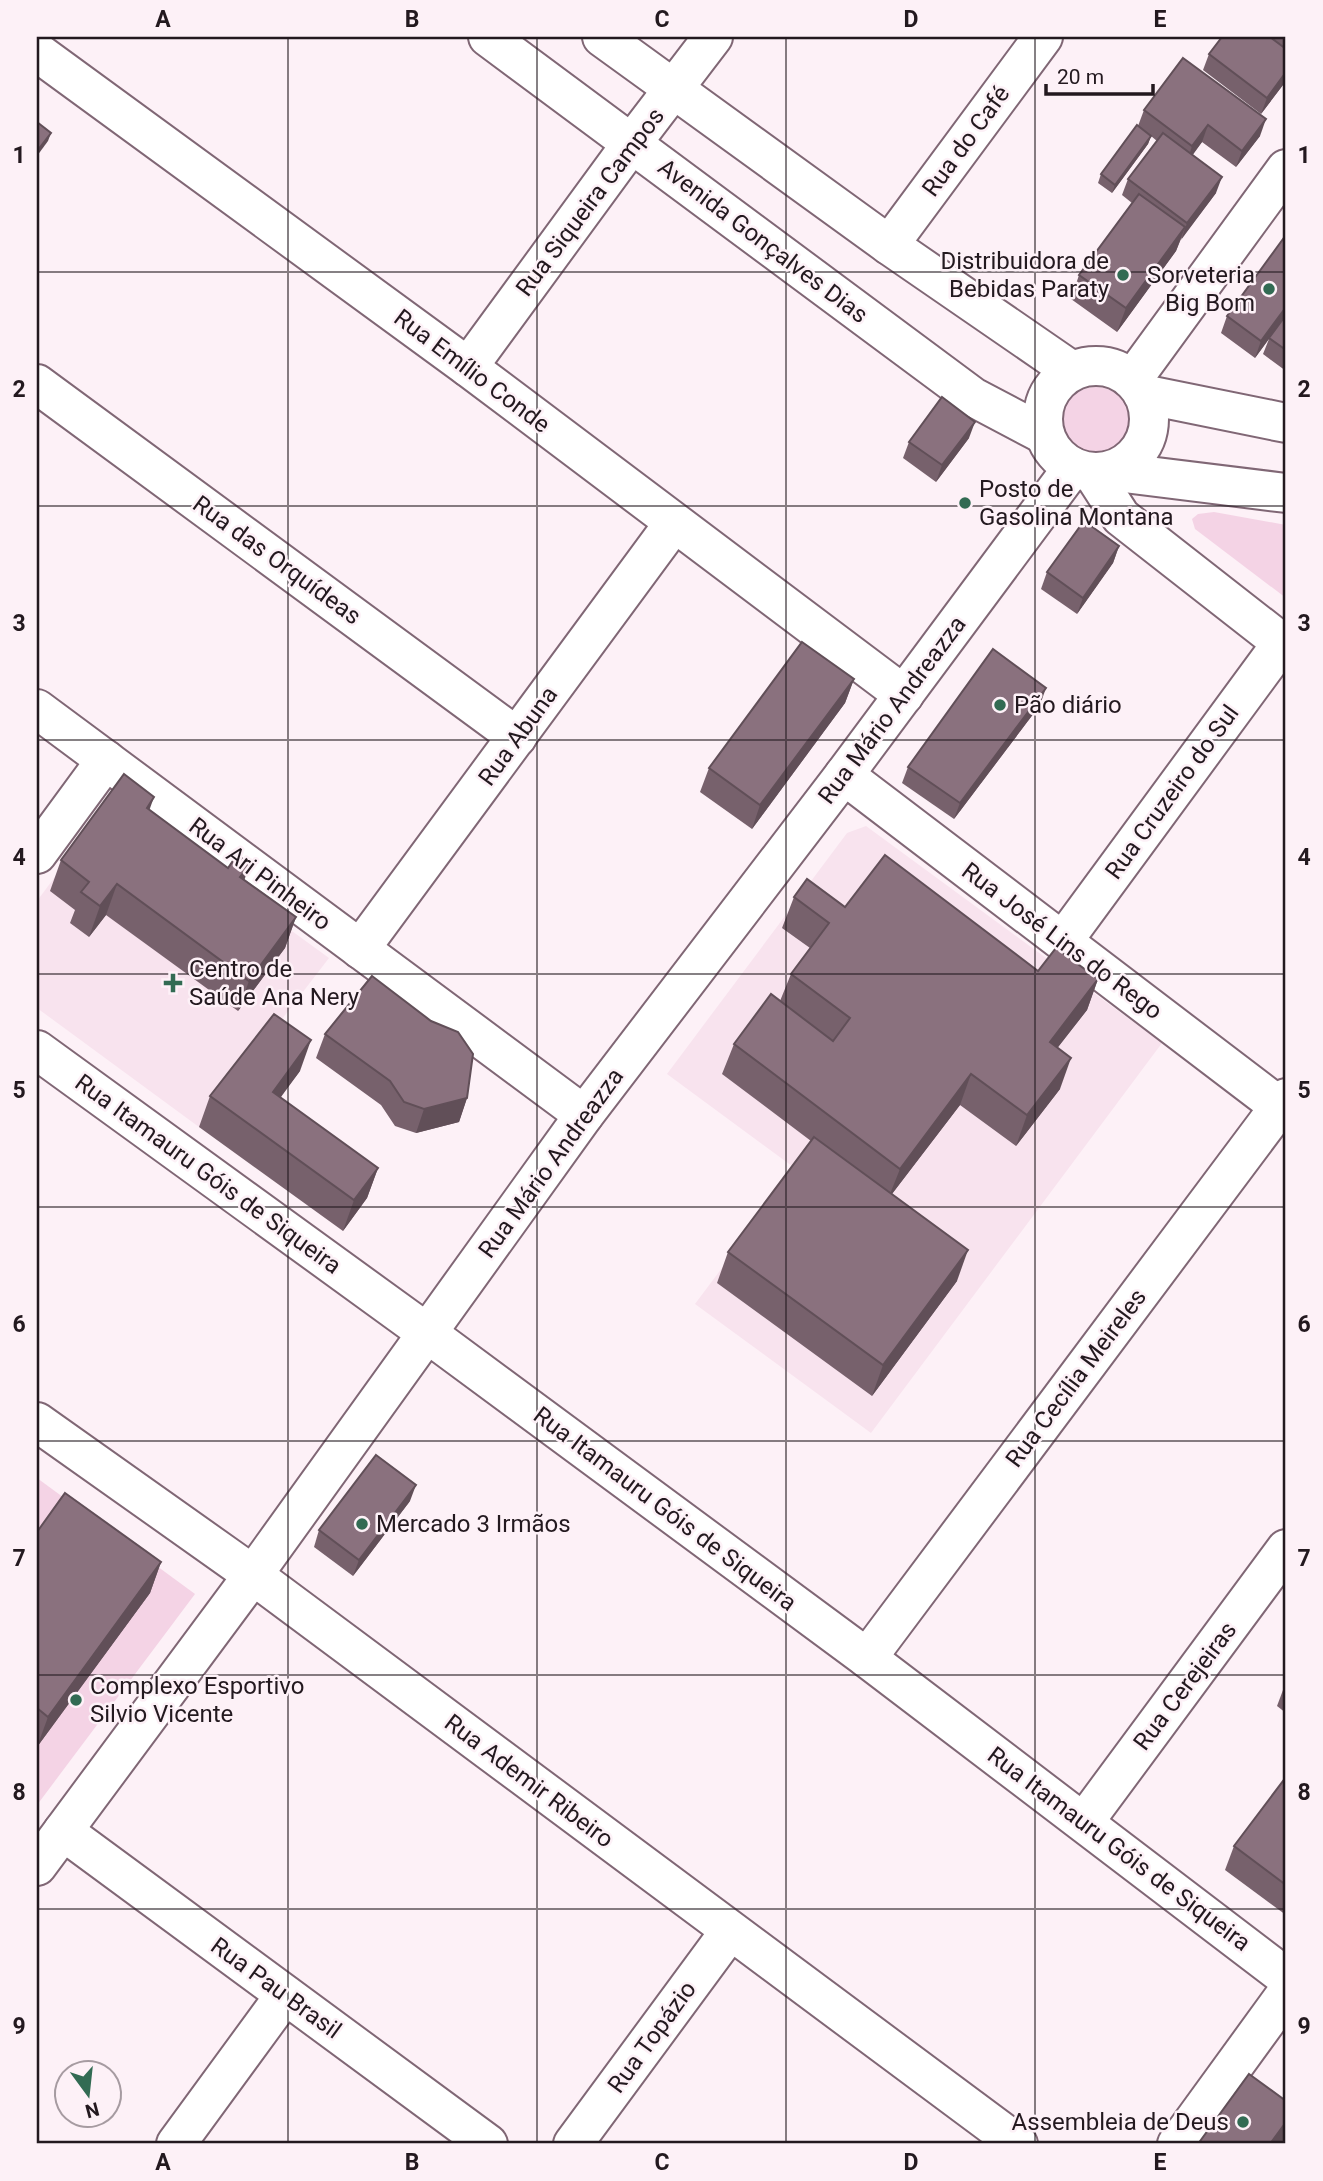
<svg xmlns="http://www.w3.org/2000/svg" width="1323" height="2181" viewBox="0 0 1323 2181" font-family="Roboto,sans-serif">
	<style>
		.built { fill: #f8e3ee }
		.green { fill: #f4d3e5 }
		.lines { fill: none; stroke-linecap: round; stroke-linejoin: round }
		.minor-casing { stroke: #806775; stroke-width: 42 }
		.minor { stroke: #fff; stroke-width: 38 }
		.wall { fill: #77616c }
		.shaded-wall { fill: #614f58 }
		.building { fill: #8a717e; stroke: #614f58; stroke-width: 2 }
		.grid { fill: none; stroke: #23191f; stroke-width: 2; stroke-opacity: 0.55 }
		.poi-dot { fill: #326b53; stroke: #fdf1f7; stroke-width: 2.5 }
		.labels { text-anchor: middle; stroke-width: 5; stroke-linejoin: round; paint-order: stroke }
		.street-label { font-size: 24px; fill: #23191f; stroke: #fdf1f7 }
		.poi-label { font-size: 24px; fill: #23191f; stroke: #fdf1f7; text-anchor: start }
		.neatline { fill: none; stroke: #23191f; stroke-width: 2.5 }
		.grid-label { font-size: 23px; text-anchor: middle; font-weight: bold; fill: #23191f }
	</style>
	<rect width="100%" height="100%" fill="#fdf1f7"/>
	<!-- built -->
	<g class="built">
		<polygon points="112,800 329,958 199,1127 37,1008 37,901"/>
		<polygon points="866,826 1162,1043 871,1433 695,1304 796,1169 667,1074 847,833"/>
	</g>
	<!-- green -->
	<g class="green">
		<circle cx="1096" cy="421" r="34"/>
		<polygon points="1214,512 1286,525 1286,598 1195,529 1192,519 1198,514"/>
		<polygon points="37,1478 195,1594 37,1805"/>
	</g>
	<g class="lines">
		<!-- minor casing -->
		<g class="minor-casing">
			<g id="minor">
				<polyline points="488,37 973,397 1045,435"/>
				<polyline points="602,37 889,245 1072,371"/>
				<polyline points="37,52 468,367 904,695"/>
				<polyline points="889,245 1043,37"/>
				<circle cx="1096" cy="419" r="53"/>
				<polyline points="468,367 632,143 713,37"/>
				<polyline points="1132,380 1286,169"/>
				<polyline points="37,384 517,737"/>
				<polyline points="1143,394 1286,423"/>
				<polyline points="1108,471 1286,493"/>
				<polyline points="1092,472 1121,517 1286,646"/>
				<polyline points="37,709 584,1115"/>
				<polyline points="844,775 1280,1107"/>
				<polyline points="37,854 106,760"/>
				<polyline points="1063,941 1282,643"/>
				<polyline points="360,949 674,523"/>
				<polyline points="37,1050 427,1333 867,1658 1286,1977"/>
				<polyline points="37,1422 253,1575 1018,2144"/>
				<polyline points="867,1658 1286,1098"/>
				<polyline points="1084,1822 1286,1549"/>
				<polyline points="63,1831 488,2144"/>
				<polyline points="37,1866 253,1575 584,1115 844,775 1073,467"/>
				<polyline points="176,2144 285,1995"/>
				<polyline points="573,2144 730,1931"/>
				<polyline points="1177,2144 1286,1994"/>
			</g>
		</g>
		<!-- minor -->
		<use href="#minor" class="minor"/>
	</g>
	<!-- wall -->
	<g class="wall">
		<polygon points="1222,37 1286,37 1286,46 1285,48 1286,49 1286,81 1261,114 1203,70 1209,54"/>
		<polygon points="1144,110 1260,136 1236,167 1202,142 1192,155 1216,193 1181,239 1176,251 1117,332 1071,299 1079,275 1132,203 1122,195 1128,179 1157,141 1151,136 1148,144 1112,193 1098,183 1101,174 1138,126"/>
		<polygon points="1286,242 1286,371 1263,354 1269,339 1255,358 1221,333 1227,316"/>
		<polygon points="969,438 936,482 903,458 909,442"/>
		<polygon points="1119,546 1113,563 1077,614 1041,589 1047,572"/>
		<polygon points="854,679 845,703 752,829 700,792 709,768"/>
		<polygon points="1040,705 954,819 902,783 908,767"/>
		<polygon points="150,810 228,868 250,864 244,879 296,917 285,948 238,1011 106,915 89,937 70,923 75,910 50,891 61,860"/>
		<polygon points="794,897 845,907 1038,971 1098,979 1087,1010 1057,1048 1060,1089 1016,1146 960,1105 892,1194 957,1281 872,1396 717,1283 728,1252 811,1141 722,1074 734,1044 780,1001 791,974 810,948 782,928"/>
		<polygon points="325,1034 467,1098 459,1122 416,1133 395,1126 381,1105 316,1058"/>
		<polygon points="300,1071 280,1097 378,1168 367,1198 343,1231 199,1127 210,1096"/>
		<polygon points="410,1501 353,1576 314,1547 319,1530"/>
		<polygon points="37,1532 161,1562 150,1593 37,1747"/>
		<polygon points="1286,1682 1286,1713 1277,1706"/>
		<polygon points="1286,1777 1286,1915 1225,1870 1234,1846"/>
	</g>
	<!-- shaded-wall -->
	<g class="shaded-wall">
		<polygon points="1286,72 1286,81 1261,114 1267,98"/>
		<polygon points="1266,119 1260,136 1236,167 1242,151"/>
		<polygon points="1208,125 1202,142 1187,163 1192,146"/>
		<polygon points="51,133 48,141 37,156 37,151"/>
		<polygon points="1151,136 1148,144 1112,193 1115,185"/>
		<polygon points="1222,177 1216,193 1181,240 1187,223"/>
		<polygon points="1185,227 1176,251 1117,332 1126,308"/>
		<polygon points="1286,307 1286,315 1255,358 1261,341"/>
		<polygon points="975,422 969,438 936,482 942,465"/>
		<polygon points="1119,546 1113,563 1077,614 1083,598"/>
		<polygon points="854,679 845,703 752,829 760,805"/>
		<polygon points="1046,688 1040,705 954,819 960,803"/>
		<polygon points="154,797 143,828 147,808"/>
		<polygon points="250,864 239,895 240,877"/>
		<polygon points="117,884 106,915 89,937 100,906"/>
		<polygon points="296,917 285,948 238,1011 249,981"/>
		<polygon points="1098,979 1087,1010 1038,1073 1050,1042"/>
		<polygon points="311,1040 300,1071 262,1123 273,1092"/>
		<polygon points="1071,1058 1060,1089 1016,1146 1027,1115"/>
		<polygon points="971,1074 960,1105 888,1199 900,1169"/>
		<polygon points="467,1098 459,1122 416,1133 424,1109"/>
		<polygon points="378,1168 367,1198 343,1231 354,1200"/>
		<polygon points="968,1250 957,1281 872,1396 883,1365"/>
		<polygon points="416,1485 410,1501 353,1576 359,1560"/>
		<polygon points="161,1562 150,1593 37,1747 48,1717"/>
		<polygon points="1286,2122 1286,2135 1285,2139 1281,2144 1270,2144"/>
	</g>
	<!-- building -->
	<g class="building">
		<polygon points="1222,37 1270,37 1286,49 1286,72 1267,98 1209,54"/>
		<polygon points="1183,58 1266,119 1242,151 1208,125 1192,146 1144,110"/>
		<polygon points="37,122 51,133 37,151"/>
		<polygon points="1137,125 1151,136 1115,185 1101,174"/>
		<polygon points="1163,133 1222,177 1187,223 1128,179"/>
		<polygon points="1139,194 1185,227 1126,308 1079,275"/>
		<polygon points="1283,239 1286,242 1286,307 1261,341 1227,316"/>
		<polygon points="1286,315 1286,350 1269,338"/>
		<polygon points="942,397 975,422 942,465 909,442"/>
		<polygon points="1084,521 1119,546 1083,598 1047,572"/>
		<polygon points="802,642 854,679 760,805 709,768"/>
		<polygon points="993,649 1046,688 960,803 908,767"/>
		<polygon points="124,774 154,797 147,808 228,868 237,855 250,864 240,877 296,917 249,981 117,884 100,906 81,892 89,882 61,860"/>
		<polygon points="885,855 1038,971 1056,948 1098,979 1050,1042 1071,1058 1027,1115 971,1074 900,1169 734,1044 771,994 833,1041 850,1018 791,974 829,923 794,897 807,879 845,907"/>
		<polygon points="372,976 431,1021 458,1032 473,1054 467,1098 424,1109 404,1102 390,1081 325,1034"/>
		<polygon points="274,1014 311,1040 273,1092 378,1168 354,1200 210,1096"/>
		<polygon points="814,1137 968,1250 883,1365 728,1252"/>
		<polygon points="376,1455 416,1485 359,1560 319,1530"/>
		<polygon points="65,1493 161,1562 48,1717 37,1708 37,1532"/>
		<polygon points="1286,1777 1286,1885 1234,1846"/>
		<polygon points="1249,2074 1286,2101 1286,2122 1270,2144 1198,2144"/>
	</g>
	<!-- grid -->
	<path class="grid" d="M288 37V2144M537 37V2144M786 37V2144M1035 37V2144M37 272H1286M37 506H1286M37 740H1286M37 974H1286M37 1207H1286M37 1441H1286M37 1675H1286M37 1909H1286"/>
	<!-- markers -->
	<g class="poi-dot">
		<circle cx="1123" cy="275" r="7"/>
		<circle cx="1269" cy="289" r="7"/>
		<circle cx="965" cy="503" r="7"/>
		<circle cx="1000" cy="705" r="7"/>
		<path d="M169.5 972.5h7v7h7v7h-7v7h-7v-7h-7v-7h7z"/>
		<circle cx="362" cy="1524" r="7"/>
		<circle cx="76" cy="1700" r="7"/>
		<circle cx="1243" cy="2122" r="7"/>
	</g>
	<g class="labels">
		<!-- street labels -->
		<g class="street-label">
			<text transform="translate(966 141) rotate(-54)" y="8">Rua do Café</text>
			<text transform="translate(590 202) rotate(-53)" y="8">Rua Siqueira Campos</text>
			<text transform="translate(763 241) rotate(37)" y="8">Avenida Gonçalves Dias</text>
			<text transform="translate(472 371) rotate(37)" y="8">Rua Emílio Conde</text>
			<text transform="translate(277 560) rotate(36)" y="8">Rua das Orquídeas</text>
			<text transform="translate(892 710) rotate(-53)" y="8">Rua Mário Andreazza</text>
			<text transform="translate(518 736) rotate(-54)" y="8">Rua Abuna</text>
			<text transform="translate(1172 792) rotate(-54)" y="8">Rua Cruzeiro do Sul</text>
			<text transform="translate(260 874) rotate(37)" y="8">Rua Ari Pinheiro</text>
			<text transform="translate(1062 941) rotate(37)" y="8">Rua José Lins do Rego</text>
			<text transform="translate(551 1163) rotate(-54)" y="8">Rua Mário Andreazza</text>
			<text transform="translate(208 1174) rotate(36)" y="8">Rua Itamauru Góis de Siqueira</text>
			<text transform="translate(1076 1378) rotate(-53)" y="8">Rua Cecília Meireles</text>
			<text transform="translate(665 1509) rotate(37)" y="8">Rua Itamauru Góis de Siqueira</text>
			<text transform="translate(1185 1686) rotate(-53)" y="8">Rua Cerejeiras</text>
			<text transform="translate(529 1781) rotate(37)" y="8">Rua Ademir Ribeiro</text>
			<text transform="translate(1119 1849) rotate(37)" y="8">Rua Itamauru Góis de Siqueira</text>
			<text transform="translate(276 1988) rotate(36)" y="8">Rua Pau Brasil</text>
			<text transform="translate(652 2037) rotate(-54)" y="8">Rua Topázio</text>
		</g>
		<!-- poi labels -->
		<g class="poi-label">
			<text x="1109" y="269" text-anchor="end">Distribuidora de<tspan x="1109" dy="28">Bebidas Paraty</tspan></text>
			<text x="1255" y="283" text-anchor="end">Sorveteria<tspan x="1255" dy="28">Big Bom</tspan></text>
			<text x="979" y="497">Posto de<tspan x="979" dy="28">Gasolina Montana</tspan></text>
			<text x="1014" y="713">Pão diário</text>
			<text x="189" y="977">Centro de<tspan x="189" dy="28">Saúde Ana Nery</tspan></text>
			<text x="376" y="1532">Mercado 3 Irmãos</text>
			<text x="90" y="1694">Complexo Esportivo<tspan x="90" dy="28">Silvio Vicente</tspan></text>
			<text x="1229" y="2130" text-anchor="end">Assembleia de Deus</text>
		</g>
	</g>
	<!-- border -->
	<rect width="1323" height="2181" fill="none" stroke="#fdf1f7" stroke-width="77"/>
	<!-- north arrow -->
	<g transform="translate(88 2094) rotate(165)"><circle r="33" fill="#fdf1f7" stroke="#a69ba1" stroke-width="2"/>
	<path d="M0-5L12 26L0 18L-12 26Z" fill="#326b53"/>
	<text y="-10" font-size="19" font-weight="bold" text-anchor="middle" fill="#23191f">N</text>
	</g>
	<!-- scale -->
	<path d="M1046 84v10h107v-10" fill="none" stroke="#23191f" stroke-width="3.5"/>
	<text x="1057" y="84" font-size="21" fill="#23191f" stroke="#fdf1f7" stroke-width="5" paint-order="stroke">20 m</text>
	<rect x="38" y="38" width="1246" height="2104" class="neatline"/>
	<g class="grid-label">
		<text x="163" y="27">A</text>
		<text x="412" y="27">B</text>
		<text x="662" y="27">C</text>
		<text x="911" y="27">D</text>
		<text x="1160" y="27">E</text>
		<text x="19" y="163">1</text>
		<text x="1304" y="163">1</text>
		<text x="19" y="397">2</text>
		<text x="1304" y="397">2</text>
		<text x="19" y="631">3</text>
		<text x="1304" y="631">3</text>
		<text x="19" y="865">4</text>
		<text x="1304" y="865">4</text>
		<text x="19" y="1098">5</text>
		<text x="1304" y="1098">5</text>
		<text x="19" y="1332">6</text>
		<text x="1304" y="1332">6</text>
		<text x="19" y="1566">7</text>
		<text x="1304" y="1566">7</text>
		<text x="19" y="1800">8</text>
		<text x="1304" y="1800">8</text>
		<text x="19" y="2034">9</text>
		<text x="1304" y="2034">9</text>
		<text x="163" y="2170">A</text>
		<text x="412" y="2170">B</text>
		<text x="662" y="2170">C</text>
		<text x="911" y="2170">D</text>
		<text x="1160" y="2170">E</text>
	</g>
</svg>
